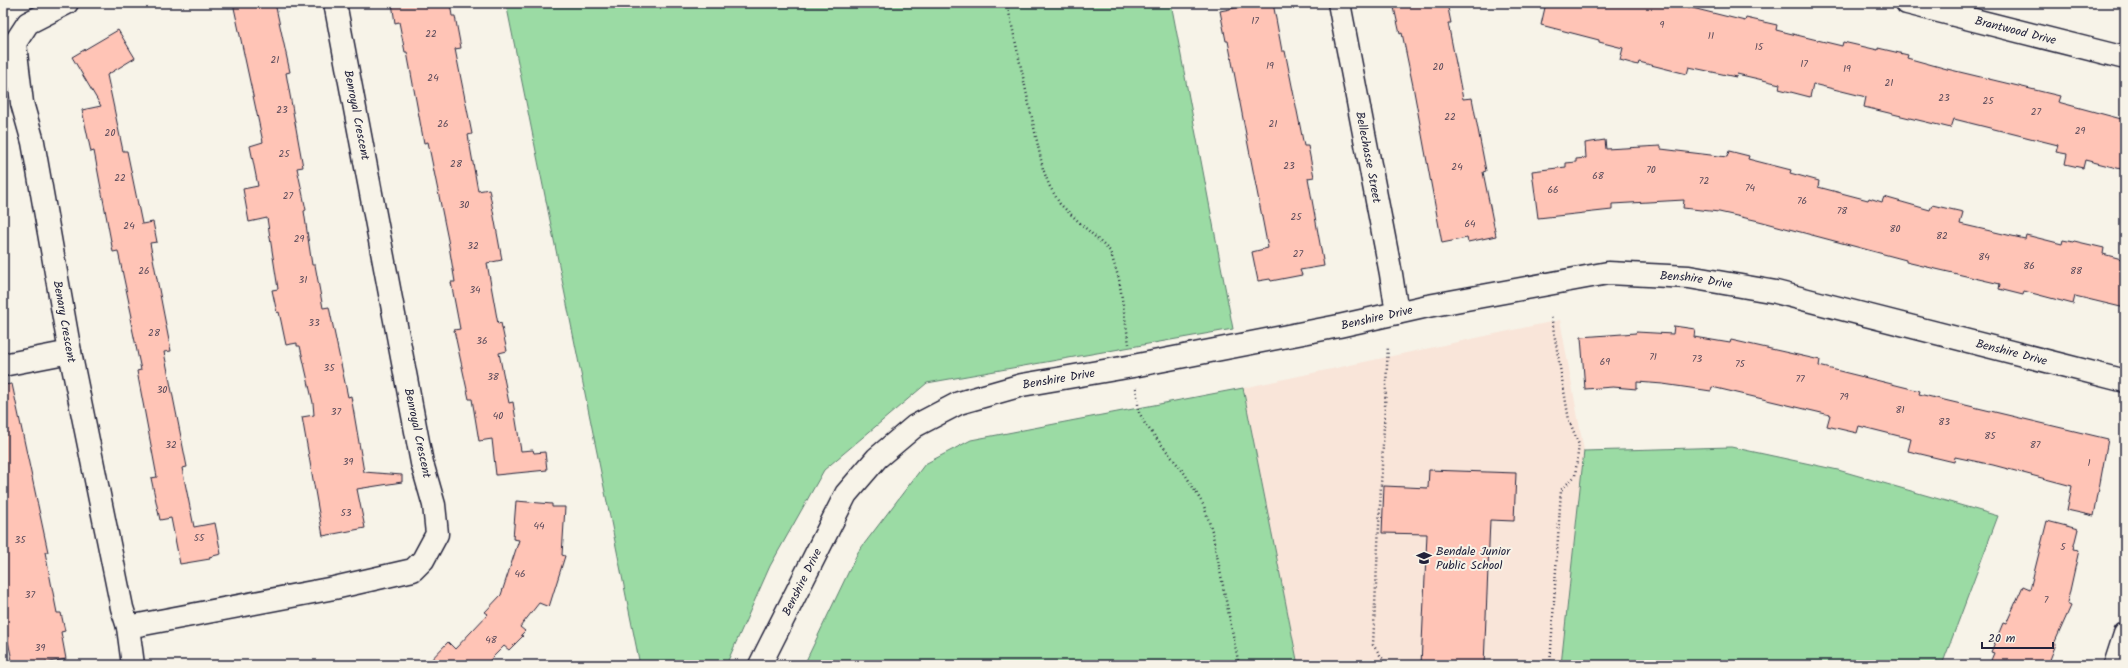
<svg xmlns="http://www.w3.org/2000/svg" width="2128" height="668" viewBox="0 0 2128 668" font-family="Kalam,sans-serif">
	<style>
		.built { fill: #f9e5d9 }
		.green { fill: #9bdba4; stroke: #5e7e70 }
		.building { fill: #ffc4b6; stroke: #22223b }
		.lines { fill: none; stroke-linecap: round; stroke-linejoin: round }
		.minor-casing { stroke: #22223b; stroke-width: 25 }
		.path { stroke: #22223b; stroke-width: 2.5; stroke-dasharray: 1 3; stroke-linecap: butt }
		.minor { stroke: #f7f3e8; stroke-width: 22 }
		.labels { text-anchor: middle; stroke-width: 4; stroke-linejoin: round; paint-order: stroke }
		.number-label { font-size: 10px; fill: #594a5a }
		.street-label { font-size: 12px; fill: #22223b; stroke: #f7f3e8 }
		.poi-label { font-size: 12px; fill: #22223b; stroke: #f7f3e8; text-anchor: start }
	</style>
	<rect width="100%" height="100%" fill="#f7f3e8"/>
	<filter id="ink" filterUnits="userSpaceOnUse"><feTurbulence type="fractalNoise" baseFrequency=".025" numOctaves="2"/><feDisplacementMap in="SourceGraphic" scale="8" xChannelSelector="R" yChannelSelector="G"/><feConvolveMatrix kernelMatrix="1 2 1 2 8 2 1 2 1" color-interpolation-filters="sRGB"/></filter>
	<g filter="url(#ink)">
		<!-- built -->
		<polygon class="built" points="1560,320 1584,451 1561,665 1298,665 1243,388"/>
		<!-- green -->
		<g class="green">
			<polygon points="506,3 1171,3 1233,329 927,383 824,470 770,566 726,665 640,665"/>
			<polygon points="1243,388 1298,665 804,665 858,552 925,464 971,440"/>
			<polygon points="1731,447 1838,470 1998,516 1942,665 1561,665 1584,451"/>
		</g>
		<!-- building -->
		<g class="building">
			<polygon points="233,3 275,3 290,72 286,73 303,167 297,168 306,210 304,211 312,265 315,265 323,308 329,307 348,397 351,396 364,472 402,475 402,482 357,489 365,528 323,536 302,417 314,415 313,403 300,346 297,346 297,343 286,345 281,321 279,312 277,313 272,290 278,289 267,218 249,222 243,189 258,186 250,146 263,142"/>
			<polygon points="392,3 450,3 452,16 455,16 461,48 455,49 472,134 468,135 478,191 489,189 502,260 487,263 498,324 501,323 507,351 499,353 509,403 513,402 521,451 533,450 534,453 545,452 547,470 496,475 492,439 479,441 472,399 469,399 454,330 460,329 451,282 455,282 448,240 428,142 424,143 407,52 405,52 399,22 395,23"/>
			<polygon points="1260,3 1273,3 1282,51 1285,51 1304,146 1308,146 1314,177 1308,178 1324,266 1300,270 1302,275 1271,281 1270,279 1258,281 1252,252 1268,248 1228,41 1226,41 1220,11"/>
			<polygon points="1393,3 1447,3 1451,23 1448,23 1463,99 1472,98 1486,171 1483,172 1496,236 1468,242 1467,238 1442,243 1413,86 1402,33 1400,34"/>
			<polygon points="1546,3 1672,3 1745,21 1746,18 1777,25 1776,30 1842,46 1843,42 1878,50 1878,48 1908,55 1907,58 1947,69 2060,96 2058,102 2125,120 2125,170 2085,160 2083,168 2065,164 2067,154 2056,152 2058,145 1954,119 1951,128 1864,107 1866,97 1813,84 1810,97 1779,89 1780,84 1737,74 1736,77 1689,67 1687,74 1639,62 1638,65 1620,60 1623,48 1599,42 1599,40 1541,25"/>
			<polygon points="118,30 135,58 107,75 123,151 127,151 142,224 153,222 157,242 150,243 171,351 164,352 187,467 182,468 194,527 215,523 221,554 209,557 210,559 180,564 171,518 160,520 151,478 157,477 137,371 141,370 130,318 132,317 118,251 113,252 94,151 91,152 82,110 101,106 72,57"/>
			<polygon points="1605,140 1606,149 1661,146 1661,149 1727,157 1729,151 1749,156 1748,159 1791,170 1790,173 1819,181 1818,187 1868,200 1869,198 1882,202 1884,197 1930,210 1932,205 1963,212 1960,224 2025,239 2026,235 2062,244 2063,240 2073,242 2074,241 2104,248 2103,254 2125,260 2125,308 2075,296 2073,304 2024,291 2023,295 1999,289 2000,284 1906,262 1906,260 1759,221 1719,212 1683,208 1684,200 1612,204 1612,210 1538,218 1532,171 1566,167 1566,163 1576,162 1576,159 1586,158 1585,143"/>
			<polygon points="1674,326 1695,329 1694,337 1730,343 1731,340 1820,360 1819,366 1920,391 1919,394 2108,439 2094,516 2067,510 2072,486 1993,465 1955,457 1954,462 1908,451 1911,439 1859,426 1857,433 1827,426 1830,415 1712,387 1711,391 1663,384 1637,382 1637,389 1613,387 1585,389 1581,337 1636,333 1636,332 1673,334"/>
			<polygon points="12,384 48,552 45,552 57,613 61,613 65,631 61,632 66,659 33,665 13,665 3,617 3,385"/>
			<polygon points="1429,470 1516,473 1514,521 1490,520 1484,665 1421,665 1427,534 1382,533 1384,486 1428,488"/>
			<polygon points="516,501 552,504 552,507 565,507 562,555 565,556 549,607 539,603 520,627 525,631 521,635 523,636 509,650 504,646 485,665 426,665 448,642 455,649 488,614 485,612 501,595 519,540 513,539"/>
			<polygon points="2047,521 2078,529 2073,549 2079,550 2067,604 2071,606 2054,644 2056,644 2048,665 1989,665 1994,653 1991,652 2003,623 2006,624 2023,586 2030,589"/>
		</g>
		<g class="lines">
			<!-- minor casing -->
			<g class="minor-casing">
				<g id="minor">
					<path id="s1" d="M67 3 28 23 15 43 17 61 22 103 33 142 70 352 122 608 128 627 133 665"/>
					<path id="s2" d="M1339 3 1391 274 1397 313"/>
					<path id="s3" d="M1907 3 2125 58"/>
					<polyline points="3,365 70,352"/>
					<polyline points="128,627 334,588 413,570 423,560 437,534 434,505 422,463 335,3"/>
					<path id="s4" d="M760 665 846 494 877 458 915 426 959 403 1022 385 1133 366 1339 326 1428 306 1608 273 1689 277 1776 292 2125 381"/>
					<polyline points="2115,665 2125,634"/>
				</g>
			</g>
			<!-- path -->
			<g class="path">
				<polyline points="1007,3 1043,169 1049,185 1060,204 1110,251 1119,279 1129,344"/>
				<polyline points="1136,388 1139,412 1145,424 1185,474 1204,506 1212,531 1239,665"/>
				<polyline points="1387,665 1373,645 1388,346"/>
				<polyline points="1550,665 1561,490 1575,476 1579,445 1569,420 1551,315"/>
			</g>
			<!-- minor -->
			<use href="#minor" class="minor"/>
		</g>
	</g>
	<!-- icons -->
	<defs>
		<g id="school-bare" transform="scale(1.2)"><path d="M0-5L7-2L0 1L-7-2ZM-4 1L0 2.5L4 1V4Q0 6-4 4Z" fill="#22223b" stroke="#f7f3e8" stroke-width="2.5" paint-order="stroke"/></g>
	</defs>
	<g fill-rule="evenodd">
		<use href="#school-bare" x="1424" y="558"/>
	</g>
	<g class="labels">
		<!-- number labels -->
		<g class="number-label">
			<text x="1255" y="24">17</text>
			<text x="1662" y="28">9</text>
			<text x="431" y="37">22</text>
			<text x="1711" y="39">11</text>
			<text x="1759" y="50">15</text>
			<text x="275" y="63">21</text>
			<text x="1804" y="67">17</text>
			<text x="1270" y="69">19</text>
			<text x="1438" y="70">20</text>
			<text x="1847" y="72">19</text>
			<text x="433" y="81">24</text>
			<text x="1889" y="86">21</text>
			<text x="1944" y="101">23</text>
			<text x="1988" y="104">25</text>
			<text x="282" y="113">23</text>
			<text x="2036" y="115">27</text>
			<text x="1450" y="120">22</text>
			<text x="443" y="127">26</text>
			<text x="1273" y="127">21</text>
			<text x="2080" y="134">29</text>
			<text x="110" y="136">20</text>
			<text x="284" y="157">25</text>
			<text x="456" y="167">28</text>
			<text x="1289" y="169">23</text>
			<text x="1457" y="170">24</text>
			<text x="1651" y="173">70</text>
			<text x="1598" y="179">68</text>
			<text x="120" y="181">22</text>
			<text x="1704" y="184">72</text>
			<text x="1750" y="191">74</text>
			<text x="1553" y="193">66</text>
			<text x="288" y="199">27</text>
			<text x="1802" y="204">76</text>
			<text x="464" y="208">30</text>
			<text x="1842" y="214">78</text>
			<text x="1296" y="220">25</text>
			<text x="1470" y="227">64</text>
			<text x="129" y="229">24</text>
			<text x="1895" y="232">80</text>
			<text x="1942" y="239">82</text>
			<text x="299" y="242">29</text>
			<text x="473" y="249">32</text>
			<text x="1298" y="257">27</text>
			<text x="1984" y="260">84</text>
			<text x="2029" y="269">86</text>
			<text x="144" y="274">26</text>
			<text x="2076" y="274">88</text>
			<text x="303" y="283">31</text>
			<text x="475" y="293">34</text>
			<text x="314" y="326">33</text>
			<text x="154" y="336">28</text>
			<text x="482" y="344">36</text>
			<text x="1653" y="360">71</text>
			<text x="1697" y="362">73</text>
			<text x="1605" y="365">69</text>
			<text x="1740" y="367">75</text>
			<text x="329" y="371">35</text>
			<text x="493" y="380">38</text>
			<text x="1800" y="382">77</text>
			<text x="162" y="393">30</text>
			<text x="1844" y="400">79</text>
			<text x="1900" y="413">81</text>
			<text x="336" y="415">37</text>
			<text x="498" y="419">40</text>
			<text x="1944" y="425">83</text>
			<text x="1990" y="439">85</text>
			<text x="171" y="448">32</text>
			<text x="2035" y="448">87</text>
			<text x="348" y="465">39</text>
			<text x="2089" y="466">1</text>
			<text x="346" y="516">53</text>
			<text x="539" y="529">44</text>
			<text x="199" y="541">55</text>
			<text x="20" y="543">35</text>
			<text x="2063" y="550">5</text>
			<text x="520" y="577">46</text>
			<text x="30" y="598">37</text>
			<text x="2046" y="603">7</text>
			<text x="491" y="643">48</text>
			<text x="40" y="651">39</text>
		</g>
		<!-- street labels -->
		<g class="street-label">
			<text dy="4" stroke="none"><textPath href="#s3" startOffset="112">Brantwood Drive</textPath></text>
			<text transform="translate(357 115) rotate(79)" y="4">Benroyal Crescent</text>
			<text dy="4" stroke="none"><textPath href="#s2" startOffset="157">Bellechasse Street</textPath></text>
			<text dy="4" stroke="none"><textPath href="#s4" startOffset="1089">Benshire Drive</textPath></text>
			<text dy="4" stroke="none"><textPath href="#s4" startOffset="765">Benshire Drive</textPath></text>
			<text dy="4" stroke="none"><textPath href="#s1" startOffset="351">Benary Crescent</textPath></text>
			<text dy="4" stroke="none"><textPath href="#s4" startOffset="1413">Benshire Drive</textPath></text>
			<text dy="4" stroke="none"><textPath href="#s4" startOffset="441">Benshire Drive</textPath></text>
			<text transform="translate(418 433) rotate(78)" y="4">Benroyal Crescent</text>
			<text dy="4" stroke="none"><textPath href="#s4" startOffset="93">Benshire Drive</textPath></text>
		</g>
		<!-- poi labels -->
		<g class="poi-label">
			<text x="1436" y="555">Bendale Junior<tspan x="1436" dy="14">Public School</tspan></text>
		</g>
	</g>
	<!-- margin -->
	<rect width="2128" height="668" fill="none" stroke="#f7f3e8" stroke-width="16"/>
	<rect x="8" y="8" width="2112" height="652" fill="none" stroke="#22223b" stroke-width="1.5" filter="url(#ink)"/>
	<!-- scale -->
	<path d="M1982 642v6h71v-6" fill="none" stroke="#22223b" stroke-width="2"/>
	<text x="1988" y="642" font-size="12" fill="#22223b" stroke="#f7f3e8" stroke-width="3" paint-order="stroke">20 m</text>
</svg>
